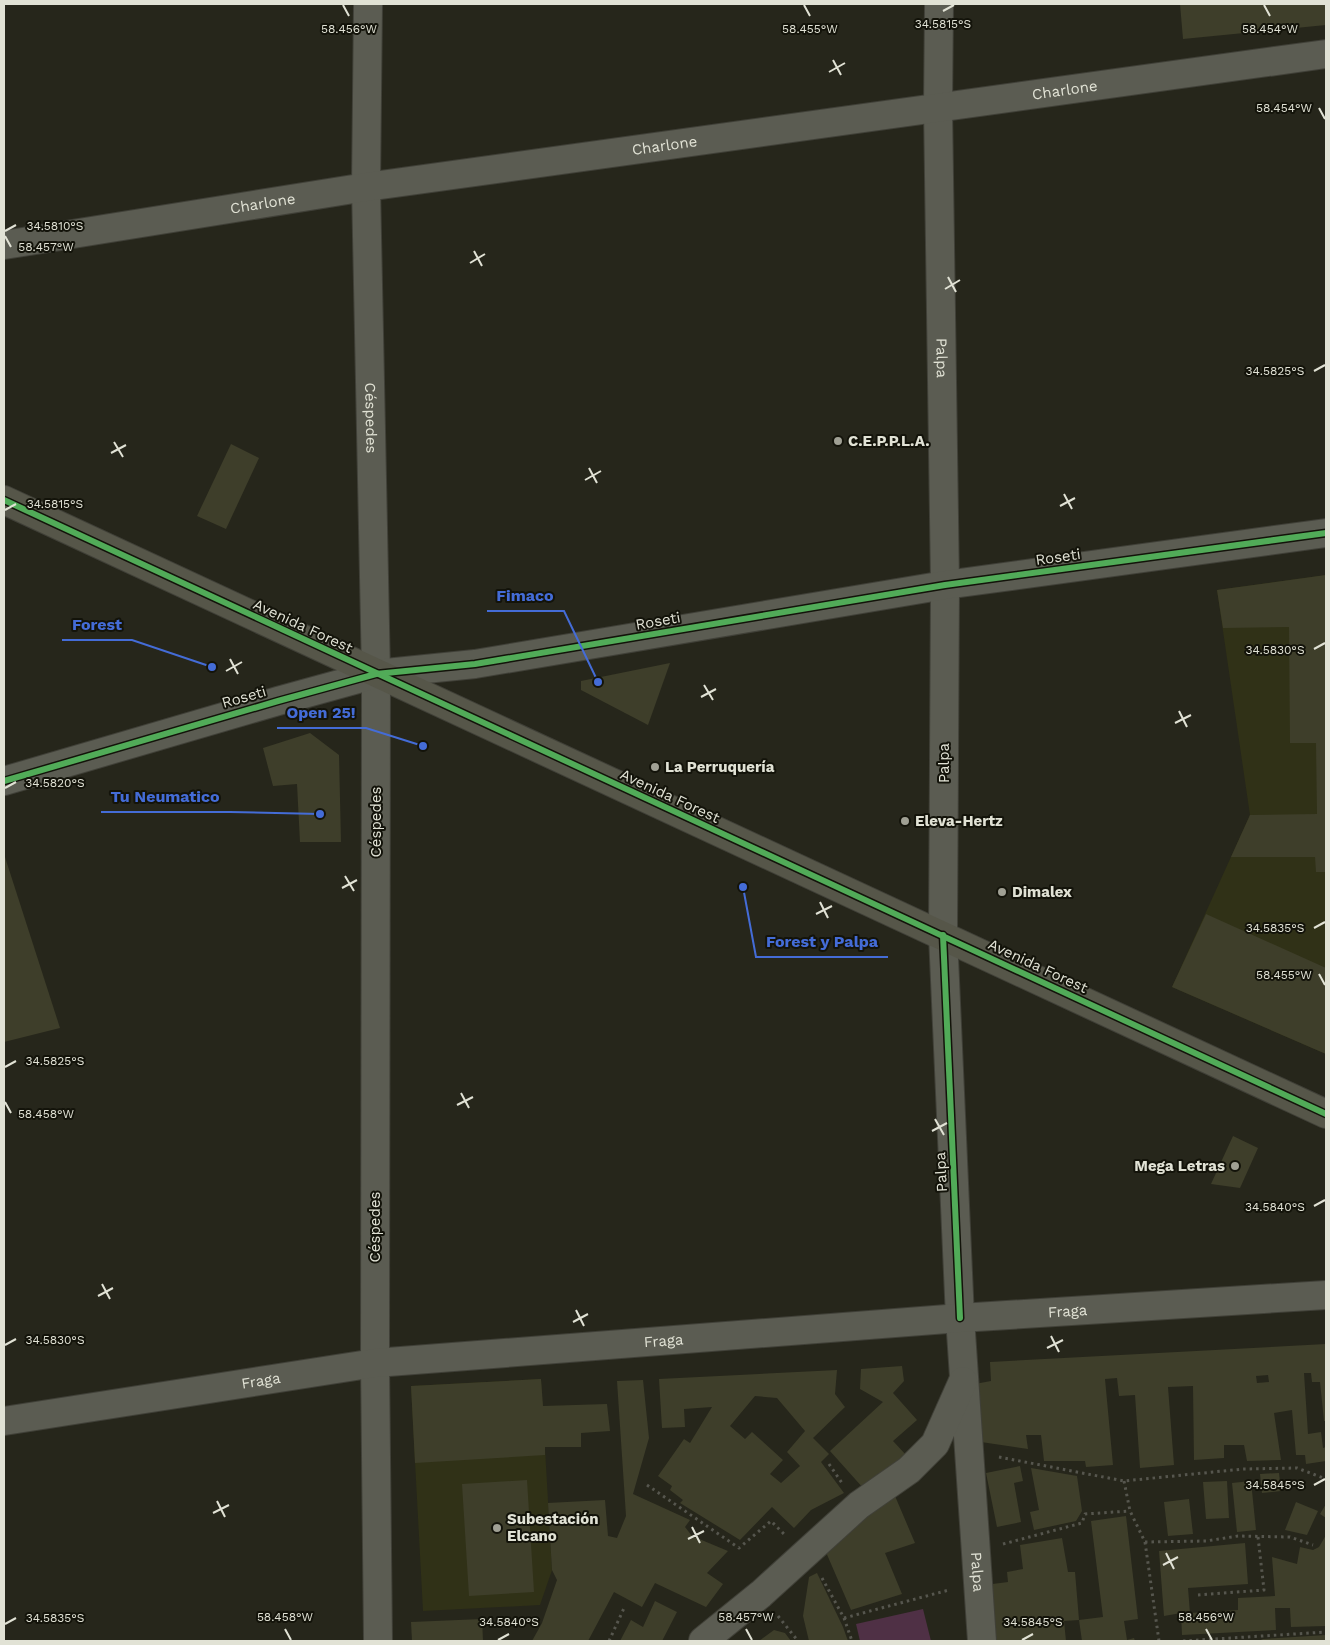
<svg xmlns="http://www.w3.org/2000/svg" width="1330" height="1645" viewBox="0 0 1330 1645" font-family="'Work Sans',sans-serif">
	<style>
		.built { fill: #303117 }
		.green { fill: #4f3045 }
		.building { fill: #3e3e2a; fill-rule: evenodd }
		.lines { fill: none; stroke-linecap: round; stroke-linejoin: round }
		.minor-casing { stroke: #404038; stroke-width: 30 }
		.major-casing { stroke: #404038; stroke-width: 30 }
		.path { stroke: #56564e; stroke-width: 3; stroke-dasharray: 2.5 4; stroke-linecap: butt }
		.minor { stroke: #5b5c52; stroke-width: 28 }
		.major { stroke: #565649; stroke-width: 28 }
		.cycleway-casing { stroke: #13130a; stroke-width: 9 }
		.cycleway { stroke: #51ab58; stroke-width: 6 }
		.ticks { fill: none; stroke: #e1e2d5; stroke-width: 2 }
		.poi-dot { fill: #a0a094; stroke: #13130a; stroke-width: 2 }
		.labels { text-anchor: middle; stroke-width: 4; stroke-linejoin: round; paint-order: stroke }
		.street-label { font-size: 15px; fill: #e1e2d5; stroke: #13130a }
		.poi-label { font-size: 15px; font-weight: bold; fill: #e1e2d5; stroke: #13130a; text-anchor: start }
		.ticks-label { font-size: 12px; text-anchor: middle; fill: #e1e2d5; stroke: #13130a; stroke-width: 4; stroke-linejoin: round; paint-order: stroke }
		.leader { fill: none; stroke: #446cd7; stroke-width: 2 }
		.callout-dot { fill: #446cd7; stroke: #13130a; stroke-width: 2 }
		.callout-label { font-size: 16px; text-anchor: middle; font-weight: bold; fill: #446cd7; stroke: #13130a; stroke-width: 4; stroke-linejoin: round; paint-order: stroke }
	</style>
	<rect width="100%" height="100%" fill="#26261b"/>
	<!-- built -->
	<g class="built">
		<polygon points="1326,575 1326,1054 1172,987 1250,815 1217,590"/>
		<polygon points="541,1379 552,1570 540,1605 423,1611 411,1386"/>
	</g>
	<!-- green -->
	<polygon class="green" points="923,1609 931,1641 860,1641 856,1624"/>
	<!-- building -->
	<g class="building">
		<polygon points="1180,4 1326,4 1326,25 1183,39"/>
		<polygon points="231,444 259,458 226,529 197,516"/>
		<polygon points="1326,575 1326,872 1316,872 1315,857 1231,857 1250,815 1317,814 1316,743 1290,743 1289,627 1223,628 1217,590"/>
		<polygon points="670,663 648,725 581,690 581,681"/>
		<polygon points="310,733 339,755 341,842 300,842 297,784 273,786 263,748"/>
		<polygon points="4,854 60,1028 4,1042"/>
		<polygon points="1206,914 1326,968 1326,1054 1172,987"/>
		<polygon points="1233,1136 1258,1148 1240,1188 1211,1184"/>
		<path d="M1326 1344V1421H1324L1320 1382H1312L1311 1373H1304L1308 1434 1321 1432 1323 1448 1326 1447V1461L1306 1464 1305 1455H1296L1292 1410 1274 1413 1281 1460 1247 1461 1244 1445H1224V1458L1194 1460 1193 1386 1168 1387 1174 1465 1140 1468 1135 1395 1119 1396 1117 1378 1105 1379 1113 1465 1086 1467 1085 1461H1044L1041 1435H1026L1028 1449 981 1442 969 1385 991 1381 990 1362ZM1268 1375 1269 1382 1257 1383 1256 1376Z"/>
		<polygon points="902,1366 904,1381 893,1393 917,1420 893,1441 906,1455 864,1489 830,1451 883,1402 860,1389 861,1369"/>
		<path d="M837 1370 835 1394 845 1407 813 1438 829 1454 821 1462 844 1493 811 1510 794 1528 772 1507 740 1540 680 1503 683 1500 670 1490 672 1486 658 1476 684 1439 690 1443 712 1407 684 1409 685 1427 662 1428 659 1379ZM755 1396 777 1398 805 1431 787 1452 800 1466 781 1483 770 1474 783 1460 752 1432 745 1439 730 1426Z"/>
		<polygon points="541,1379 543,1406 607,1404 610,1431 581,1433 581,1447 545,1447 545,1455 415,1463 411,1386"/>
		<polygon points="643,1380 649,1438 633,1494 690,1520 685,1527 692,1536 728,1551 707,1573 723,1584 706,1607 655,1583 642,1607 614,1592 588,1641 532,1641 542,1623 557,1580 552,1570 548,1503 605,1500 608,1536 617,1538 626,1516 617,1381"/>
		<polygon points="1020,1466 1023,1481 1014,1483 1021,1522 997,1527 986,1473"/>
		<polygon points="1031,1468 1077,1476 1082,1511 1076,1521 1034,1530 1030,1512 1039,1510"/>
		<polygon points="1279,1473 1281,1491 1262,1493 1260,1474"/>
		<polygon points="527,1480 534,1592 469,1596 462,1484"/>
		<polygon points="1227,1481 1229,1518 1206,1519 1203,1482"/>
		<polygon points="1251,1481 1256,1530 1237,1532 1232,1483"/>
		<polygon points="895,1496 915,1543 885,1553 902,1594 851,1610 825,1550 836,1530"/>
		<polygon points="1189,1499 1193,1534 1168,1536 1164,1502"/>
		<polygon points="1296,1502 1318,1511 1307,1535 1285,1530"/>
		<polygon points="1326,1504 1326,1518 1320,1514"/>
		<polygon points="1126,1516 1138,1619 1124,1621 1127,1640 1134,1638 1135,1641 1082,1641 1079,1620 1103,1617 1091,1521"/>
		<polygon points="1326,1535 1326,1626 1291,1627 1290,1608 1275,1608 1276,1630 1182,1635 1181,1613 1164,1616 1159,1551 1245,1543 1248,1584 1188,1588 1190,1613 1238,1610 1238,1598 1275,1596 1272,1557 1297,1564 1300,1547 1313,1550 1319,1547"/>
		<polygon points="1062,1538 1068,1572 1075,1572 1079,1620 1064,1621 1066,1641 995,1641 985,1585 1008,1582 1007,1572 1023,1569 1020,1545"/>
		<polygon points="817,1573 843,1627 848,1641 809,1641 803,1616 809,1577"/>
		<polygon points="655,1601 677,1612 662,1641 620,1641 631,1620 643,1627"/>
		<polygon points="482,1619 483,1641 412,1641 411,1622"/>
		<polygon points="774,1630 785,1633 791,1641 759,1641"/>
		<polygon points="1326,1635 1326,1641 1258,1641 1263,1639"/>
	</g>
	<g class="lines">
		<!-- minor casing -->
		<g class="minor-casing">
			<g id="minor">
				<path id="s1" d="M368 4 366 187 376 674 375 1363 378 1641"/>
				<path id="s2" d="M939 4 938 108 945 585 943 935 960 1318 982 1641"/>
				<path id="s3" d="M4 245 366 187 1326 54"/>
				<polyline points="4,781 278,701 376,674 475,664 945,585 1326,533"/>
				<path id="s4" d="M4 1421 375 1363 960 1318 1326 1295"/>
				<polyline points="703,1641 761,1594 859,1505 909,1470 935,1444 963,1381"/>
			</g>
		</g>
		<!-- major casing -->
		<g class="major-casing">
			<polyline id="major" points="4,500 1326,1114"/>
		</g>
		<!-- path -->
		<g class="path">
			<polyline points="999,1457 1124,1481 1243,1469 1297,1468 1326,1479"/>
			<polyline points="829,1464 842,1483"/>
			<polyline points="1124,1481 1130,1511 1145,1542 1206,1541 1238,1536 1290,1537 1313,1545"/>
			<polyline points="647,1485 739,1548 771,1521 785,1535"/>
			<polyline points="1145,1542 1159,1641"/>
			<polyline points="1003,1544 1082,1523 1085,1514 1130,1511"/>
			<polyline points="822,1578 844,1618 852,1641"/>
			<polyline points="1198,1595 1264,1590 1258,1537"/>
			<polyline points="778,1616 798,1641"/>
			<polyline points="844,1618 949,1590"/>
			<polyline points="609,1641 625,1606"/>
			<polyline points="1183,1641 1326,1632"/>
		</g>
		<!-- minor -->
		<use href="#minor" class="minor"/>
		<!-- major -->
		<use href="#major" class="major"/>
		<!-- cycleway casing -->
		<g class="cycleway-casing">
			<g id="cycleway">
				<polyline points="4,500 1326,1114"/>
				<polyline points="4,781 278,701 376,674 475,664 945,585 1326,533"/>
				<polyline points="943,935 960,1318"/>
			</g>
		</g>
		<!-- cycleway -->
		<use href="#cycleway" class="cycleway"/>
	</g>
	<!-- ticks -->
	<path class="ticks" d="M343 5 349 16M804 5 810 16M1264 5 1270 16M943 11 954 5M833 60 841 75M829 72 845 63M1319 108 1325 119M5 231 16 225M5 236 11 247M474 251 482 266M470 263 485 254M948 277 956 292M945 289 960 280M1314 371 1325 365M114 442 123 457M111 453 126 445M589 468 597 483M585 480 601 471M1064 494 1072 509M1060 506 1075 498M5 510 16 504M1314 649 1325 643M230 659 238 674M226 671 242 662M704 685 713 700M701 697 716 689M1179 711 1187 727M1175 723 1191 715M5 788 16 782M345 876 354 891M342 888 357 880M820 902 828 918M816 914 832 906M1314 928 1325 922M1319 974 1325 985M5 1067 16 1061M461 1093 469 1108M5 1102 11 1113M457 1105 473 1097M935 1119 944 1135M932 1131 947 1123M1314 1206 1325 1200M102 1284 110 1299M98 1296 113 1288M576 1310 584 1326M573 1322 588 1314M1051 1336 1059 1352M5 1345 16 1339M1047 1348 1063 1340M1314 1485 1325 1479M217 1501 225 1517M213 1513 229 1505M692 1527 700 1543M688 1539 704 1531M1166 1553 1174 1569M1163 1565 1178 1557M5 1624 16 1618M285 1629 291 1640M746 1629 752 1640M1206 1629 1212 1640M498 1640 509 1634M1022 1640 1033 1634"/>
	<!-- markers -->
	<g class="poi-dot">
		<circle cx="838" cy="441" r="5"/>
		<circle cx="655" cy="767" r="5"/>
		<circle cx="905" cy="821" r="5"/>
		<circle cx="1002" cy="892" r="5"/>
		<circle cx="1235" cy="1166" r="5"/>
		<circle cx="497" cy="1528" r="5"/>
	</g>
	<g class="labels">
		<!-- street labels -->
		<g class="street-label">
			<text dy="5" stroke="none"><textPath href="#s3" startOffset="1072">Charlone</textPath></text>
			<text dy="5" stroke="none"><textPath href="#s3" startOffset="668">Charlone</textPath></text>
			<text dy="5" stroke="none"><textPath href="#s3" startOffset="262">Charlone</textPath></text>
			<text dy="5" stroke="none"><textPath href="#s2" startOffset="354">Palpa</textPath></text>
			<text dy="5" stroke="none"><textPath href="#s1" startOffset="414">Céspedes</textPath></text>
			<text transform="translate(1058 557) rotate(-8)" y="5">Roseti</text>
			<text transform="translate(658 621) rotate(-10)" y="5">Roseti</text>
			<text transform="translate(303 626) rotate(25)" y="5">Avenida Forest</text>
			<text transform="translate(244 697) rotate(-16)" y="5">Roseti</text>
			<text transform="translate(944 763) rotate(-90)" y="5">Palpa</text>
			<text transform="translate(670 796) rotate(25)" y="5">Avenida Forest</text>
			<text transform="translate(376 822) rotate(-90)" y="5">Céspedes</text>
			<text transform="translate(1038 966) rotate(25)" y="5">Avenida Forest</text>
			<text transform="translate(941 1172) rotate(-93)" y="5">Palpa</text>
			<text transform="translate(375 1227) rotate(-90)" y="5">Céspedes</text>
			<text dy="5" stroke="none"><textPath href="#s4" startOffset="1070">Fraga</textPath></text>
			<text dy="5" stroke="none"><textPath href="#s4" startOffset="665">Fraga</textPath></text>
			<text dy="5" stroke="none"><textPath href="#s4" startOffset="260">Fraga</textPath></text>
			<text dy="5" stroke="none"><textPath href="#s2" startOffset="1569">Palpa</textPath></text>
		</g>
		<!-- poi labels -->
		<g class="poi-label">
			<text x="848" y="446">C.E.P.P.L.A.</text>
			<text x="665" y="772">La Perruquería</text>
			<text x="915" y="826">Eleva-Hertz</text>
			<text x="1012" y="897">Dimalex</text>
			<text x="1225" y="1171" text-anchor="end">Mega Letras</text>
			<text x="507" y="1524">Subestación<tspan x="507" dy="17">Elcano</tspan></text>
		</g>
	</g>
	<g class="ticks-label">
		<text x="943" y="28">34.5815°S</text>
		<text x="349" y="33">58.456°W</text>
		<text x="810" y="33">58.455°W</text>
		<text x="1270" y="33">58.454°W</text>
		<text x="1284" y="112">58.454°W</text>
		<text x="55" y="230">34.5810°S</text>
		<text x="46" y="251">58.457°W</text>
		<text x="1275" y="375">34.5825°S</text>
		<text x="55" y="508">34.5815°S</text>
		<text x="1275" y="654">34.5830°S</text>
		<text x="55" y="787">34.5820°S</text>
		<text x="1275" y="932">34.5835°S</text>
		<text x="1284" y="979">58.455°W</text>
		<text x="55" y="1065">34.5825°S</text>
		<text x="46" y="1118">58.458°W</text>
		<text x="1275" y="1211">34.5840°S</text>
		<text x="55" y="1344">34.5830°S</text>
		<text x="1275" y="1489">34.5845°S</text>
		<text x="285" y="1621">58.458°W</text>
		<text x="746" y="1621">58.457°W</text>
		<text x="1206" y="1621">58.456°W</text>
		<text x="55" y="1622">34.5835°S</text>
		<text x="509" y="1626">34.5840°S</text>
		<text x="1033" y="1626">34.5845°S</text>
	</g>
	<!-- callouts -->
	<path class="leader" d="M598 682L564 611H487M212 667L132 640H62M423 746L366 728H277M320 814L230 812H101M743 887L756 957H888"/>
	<g class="callout-dot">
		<circle cx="598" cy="682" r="5"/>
		<circle cx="212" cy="667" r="5"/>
		<circle cx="423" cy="746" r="5"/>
		<circle cx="320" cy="814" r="5"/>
		<circle cx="743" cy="887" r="5"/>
	</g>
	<g class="callout-label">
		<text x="525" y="601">Fimaco</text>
		<text x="97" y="630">Forest</text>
		<text x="321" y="718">Open 25!</text>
		<text x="165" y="802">Tu Neumatico</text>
		<text x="822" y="947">Forest y Palpa</text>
	</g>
	<!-- border -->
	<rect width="1330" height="1645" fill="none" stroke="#e1e2d5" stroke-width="10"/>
</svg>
